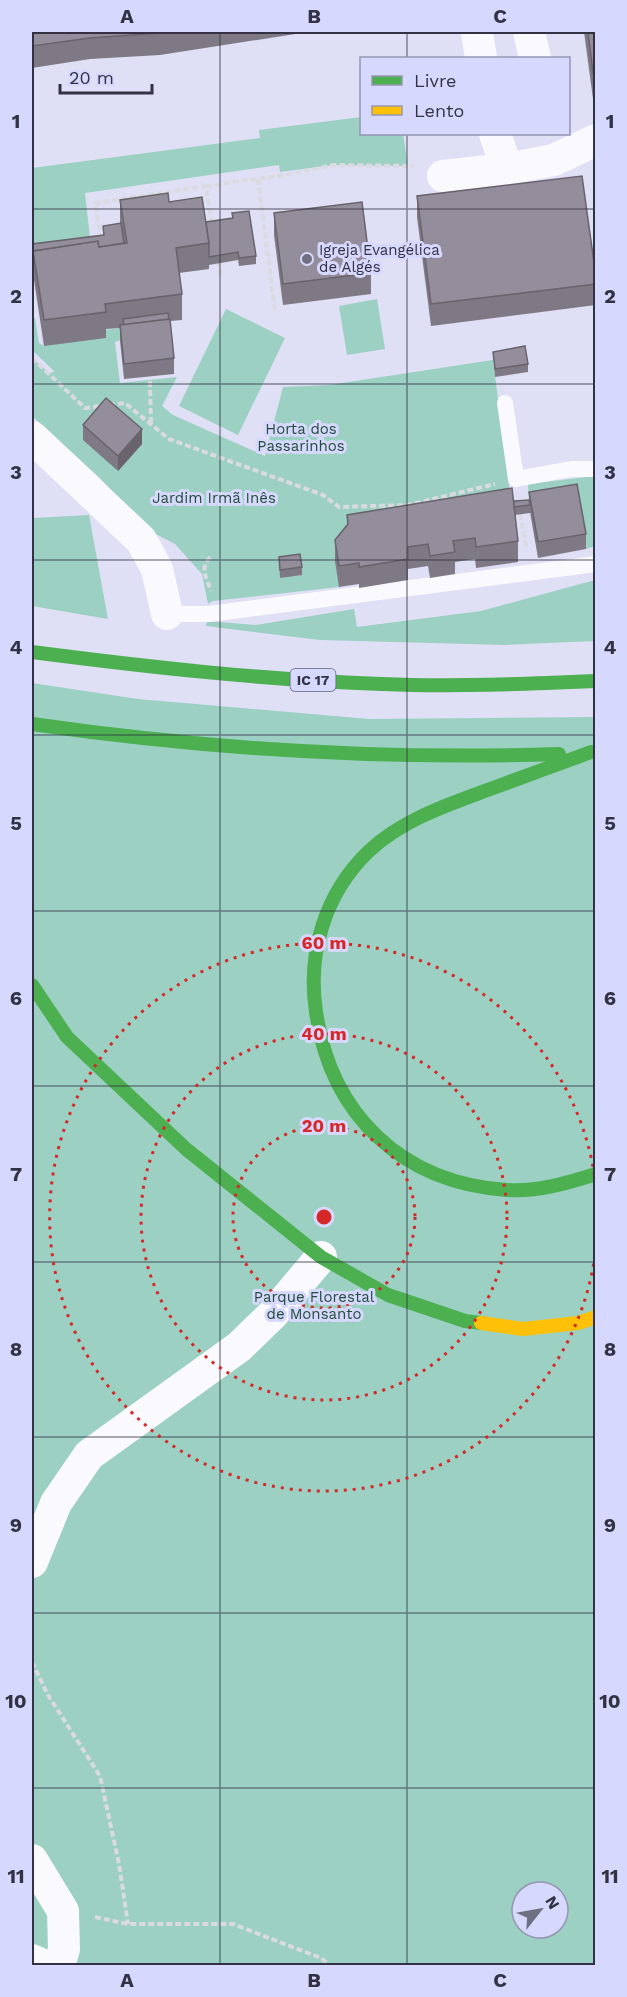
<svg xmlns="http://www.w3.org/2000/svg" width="627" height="1997" viewBox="0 0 627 1997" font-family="'Work Sans',sans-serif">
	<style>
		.green { fill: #9bd0c3; fill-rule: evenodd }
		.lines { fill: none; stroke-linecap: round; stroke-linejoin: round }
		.path { stroke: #dadae1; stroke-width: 4; stroke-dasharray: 6 3; stroke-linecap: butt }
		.lane { stroke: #fafafe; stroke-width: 16 }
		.street { stroke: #fafafe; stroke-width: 32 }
		.fast { stroke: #4caf50; stroke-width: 14 }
		.slow { stroke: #ffc107; stroke-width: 14 }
		.wall { fill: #7f7985 }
		.shaded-wall { fill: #68636c }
		.building { fill: #948d9b; stroke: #68636c; stroke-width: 1.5 }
		.grid { fill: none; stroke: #323244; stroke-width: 1.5; stroke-opacity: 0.55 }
		.ring { fill: none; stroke: #d62828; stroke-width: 3; stroke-dasharray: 3 6 }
		.poi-dot { fill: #6f6f82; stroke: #d7d8fd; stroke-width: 2 }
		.labels { text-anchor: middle; stroke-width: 6; stroke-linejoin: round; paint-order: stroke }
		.shield { fill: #d7d8fd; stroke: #64647c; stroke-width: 1.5 }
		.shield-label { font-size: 14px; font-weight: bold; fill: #323244 }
		.poi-label { font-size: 15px; fill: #323244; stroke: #d7d8fd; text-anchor: start }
		.park-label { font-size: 15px; fill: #224d3b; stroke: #d7d8fd }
		.centre { fill: #d62828; stroke: #d7d8fd; stroke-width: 3 }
		.ring-label { font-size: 18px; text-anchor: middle; font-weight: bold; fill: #d62828; stroke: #d7d8fd; stroke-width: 6; stroke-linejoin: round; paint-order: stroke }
		.neatline { fill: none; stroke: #323244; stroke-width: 2 }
		.grid-label { font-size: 20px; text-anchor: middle; font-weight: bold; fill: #323244 }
	</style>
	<rect width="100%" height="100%" fill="#dfe0f5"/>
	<!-- green -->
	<g class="green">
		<polygon points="361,117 362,134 403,134 408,166 333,165 280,172 279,165 85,193 90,238 34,248 32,232 32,168 260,138 259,130"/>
		<polygon points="377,299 385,349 347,355 339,306"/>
		<polygon points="226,309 285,338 238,435 179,406"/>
		<polygon points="35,318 39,343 44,346 105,330 168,322 115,342 120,383 177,377 162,406 173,415 265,456 283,387 329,385 493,360 512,510 339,587 213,601 208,604 202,574 175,544 146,529 99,477 32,416 32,358 49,373 55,372 32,350 32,319"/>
		<polygon points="595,476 595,546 586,549 577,500 529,508 528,484"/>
		<polygon points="89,515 108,619 32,606 32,518"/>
		<polygon points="595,580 595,641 505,645 320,640 206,626 207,621 256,625 354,609 357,627 481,611"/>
		<path d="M32 683 138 699 369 719 595 717V1965L32 1966ZM522 1892H558V1928H522Z"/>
	</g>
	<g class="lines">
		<!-- path -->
		<g class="path">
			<polyline points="258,179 275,311"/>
			<polyline points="206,186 291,174 333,165 414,166"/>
			<polyline points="101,239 95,203 206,186 212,224"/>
			<polyline points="218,261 221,277"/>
			<polyline points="32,358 85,408 102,406"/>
			<polyline points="150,381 151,425"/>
			<polyline points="109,405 125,403 169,439 323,495 339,507 408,505 495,484"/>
			<polyline points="520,514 527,549"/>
			<path d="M210 557C199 569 207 578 211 591"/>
			<polyline points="32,1662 48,1695 100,1776 119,1864 128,1924"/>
			<polyline points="95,1917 128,1924 233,1924 321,1958 330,1966"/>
		</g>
		<!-- lane -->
		<g class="lane">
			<polyline points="505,403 516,479 571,469 596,469"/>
			<polyline points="167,614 209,614 596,564"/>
		</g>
		<!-- street -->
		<g class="street">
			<polyline points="477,32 481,58"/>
			<polyline points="529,32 535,58"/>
			<polyline points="495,134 507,169"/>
			<polyline points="443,176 507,169 554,160 596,140"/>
			<polyline points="32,437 141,540 157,569 167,614"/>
			<polyline points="32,1562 56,1503 89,1455 239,1347 273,1314 321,1257"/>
			<polyline points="32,1860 63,1911 64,1949 59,1966"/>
			<polyline points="32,1960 45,1966"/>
		</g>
		<!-- fast -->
		<g class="fast">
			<path d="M32 652C148 667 264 680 382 684 453 687 525 684 596 681"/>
			<path d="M32 724C206 749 383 760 559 754"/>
			<path d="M591 752C558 764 526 776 493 788 450 804 403 819 369 851 325 893 307 953 316 1012 331 1115 402 1183 507 1190 537 1192 568 1183 596 1174"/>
			<polyline points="32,985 67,1037 186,1149 321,1257 388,1295 465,1321 481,1323"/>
		</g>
		<!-- slow -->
		<polyline class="slow" points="481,1323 523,1329 578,1323 596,1317"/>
	</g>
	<!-- wall -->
	<g class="wall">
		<polygon points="32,32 308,32 160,55 90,59 32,68"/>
		<polygon points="584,32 596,32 596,99 593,99"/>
		<polygon points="417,196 596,277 596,305 431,326 417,217"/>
		<polygon points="120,200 169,202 206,222 232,218 232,213 256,256 256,264 239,266 238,260 209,265 209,269 179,273 182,294 182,320 170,321 174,358 174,374 124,379 120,341 120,328 106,329 106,338 44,346 32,267 32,244 103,235 103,226 120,224"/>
		<polygon points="274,213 371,273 371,294 283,305 274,235"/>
		<polygon points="493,352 528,364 528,372 495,377"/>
		<polygon points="83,425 142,444 118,471 83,440"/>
		<polygon points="529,492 586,534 586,549 538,558 530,512 530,513 515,515 518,541 518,562 476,568 475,559 455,562 455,574 430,578 428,566 408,569 408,580 359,588 359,584 339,587 335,561 335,540 347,525 347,515 529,500"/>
		<polygon points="279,557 302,567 302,575 280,578"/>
	</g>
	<!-- shaded-wall -->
	<polygon class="shaded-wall" points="142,429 142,444 118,471 118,456"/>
	<!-- building -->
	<g class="building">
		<polygon points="32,32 170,32 160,33 90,38 32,46"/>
		<polygon points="588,32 596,32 596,73 593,73"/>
		<polygon points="582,176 596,277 596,284 431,304 417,196"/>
		<polygon points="168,193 169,202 202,197 209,243 176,248 182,294 105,304 106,312 44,320 33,251 98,241 99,247 127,243 120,200"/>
		<polygon points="362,202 371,273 283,284 274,213"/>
		<polygon points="249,211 256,256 239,258 238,252 209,257 209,243 206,222 233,218 232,213"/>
		<polygon points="121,223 124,243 99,247 98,241 33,251 33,269 32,259 32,244 104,235 103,226"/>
		<polygon points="168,313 169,319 124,325 123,319"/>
		<polygon points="170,319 174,358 124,364 120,325"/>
		<polygon points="525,346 528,364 495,369 493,352"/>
		<polygon points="106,398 142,429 118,456 83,425"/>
		<polygon points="577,484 586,534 538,542 529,492"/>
		<polygon points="512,488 518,541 476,547 475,538 453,541 455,552 430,556 428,544 408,547 408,559 359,567 359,563 339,566 335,540 348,524 347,515"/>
		<polygon points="529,500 530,505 514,507 514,501"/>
		<polygon points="300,554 302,567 280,570 279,557"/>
	</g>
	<!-- grid -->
	<path class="grid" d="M220 32V1966M407 32V58M407 134V1966M32 209H596M32 384H596M32 560H596M32 735H596M32 911H596M32 1086H596M32 1262H596M32 1437H596M32 1613H596M32 1788H596"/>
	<!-- distance rings -->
	<g class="ring">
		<circle cx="324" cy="1217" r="91"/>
		<circle cx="324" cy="1217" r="183"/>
		<path d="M595 1255A274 274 0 1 1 595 1179"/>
	</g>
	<!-- markers -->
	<circle class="poi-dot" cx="307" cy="259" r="6"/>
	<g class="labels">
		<!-- shield labels -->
		<rect class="shield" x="290.5" y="669" width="45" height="22" rx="4.5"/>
		<g class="shield-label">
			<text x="313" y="685">IC 17</text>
		</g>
		<!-- poi labels -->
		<g class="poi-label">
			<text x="319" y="255">Igreja Evangélica<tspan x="319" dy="17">de Algés</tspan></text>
		</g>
		<!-- park labels -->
		<g class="park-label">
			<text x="301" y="434">Horta dos<tspan x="301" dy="17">Passarinhos</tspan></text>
			<text x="214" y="503">Jardim Irmã Inês</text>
			<text x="314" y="1302">Parque Florestal<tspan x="314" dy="17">de Monsanto</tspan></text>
		</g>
	</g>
	<circle cx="324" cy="1217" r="9" class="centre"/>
	<g class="ring-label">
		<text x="324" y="949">60 m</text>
		<text x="324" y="1040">40 m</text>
		<text x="324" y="1132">20 m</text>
	</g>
	<!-- border -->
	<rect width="627" height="1997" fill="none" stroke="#d7d8fd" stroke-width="66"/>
	<!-- legend -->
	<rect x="360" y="57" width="210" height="78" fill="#d7d8fd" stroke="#9596b3" stroke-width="1.5"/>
	<rect x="372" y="76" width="30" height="9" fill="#4caf50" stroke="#9596b3" stroke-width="1.5"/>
	<text x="414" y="87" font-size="18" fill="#323244">Livre</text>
	<rect x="372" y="106" width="30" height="9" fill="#ffc107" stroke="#9596b3" stroke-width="1.5"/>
	<text x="414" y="117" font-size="18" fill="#323244">Lento</text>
	<!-- north arrow -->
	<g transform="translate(540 1910) rotate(59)"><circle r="28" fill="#d7d8fd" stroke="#9596b3" stroke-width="1.5"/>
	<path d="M0-4.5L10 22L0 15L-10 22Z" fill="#6f6f82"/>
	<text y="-9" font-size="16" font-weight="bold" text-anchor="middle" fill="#323244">N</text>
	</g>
	<!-- scale -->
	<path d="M60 84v9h92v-9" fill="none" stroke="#323244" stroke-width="3"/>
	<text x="69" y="84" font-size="18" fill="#323244" stroke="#d7d8fd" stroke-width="4.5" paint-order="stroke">20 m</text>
	<rect x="33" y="33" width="561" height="1931" class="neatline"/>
	<g class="grid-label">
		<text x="127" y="23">A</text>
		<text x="314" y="23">B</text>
		<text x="500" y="23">C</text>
		<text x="16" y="128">1</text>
		<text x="610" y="128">1</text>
		<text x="16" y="303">2</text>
		<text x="610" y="303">2</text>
		<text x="16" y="479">3</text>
		<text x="610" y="479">3</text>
		<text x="16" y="654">4</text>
		<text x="610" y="654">4</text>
		<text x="16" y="830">5</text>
		<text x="610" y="830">5</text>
		<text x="16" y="1005">6</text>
		<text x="610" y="1005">6</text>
		<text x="16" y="1181">7</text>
		<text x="610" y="1181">7</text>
		<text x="16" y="1356">8</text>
		<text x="610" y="1356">8</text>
		<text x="16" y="1532">9</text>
		<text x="610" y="1532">9</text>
		<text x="16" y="1708">10</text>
		<text x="610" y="1708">10</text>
		<text x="16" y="1883">11</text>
		<text x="610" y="1883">11</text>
		<text x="127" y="1987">A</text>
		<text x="314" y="1987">B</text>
		<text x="500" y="1987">C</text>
	</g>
</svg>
